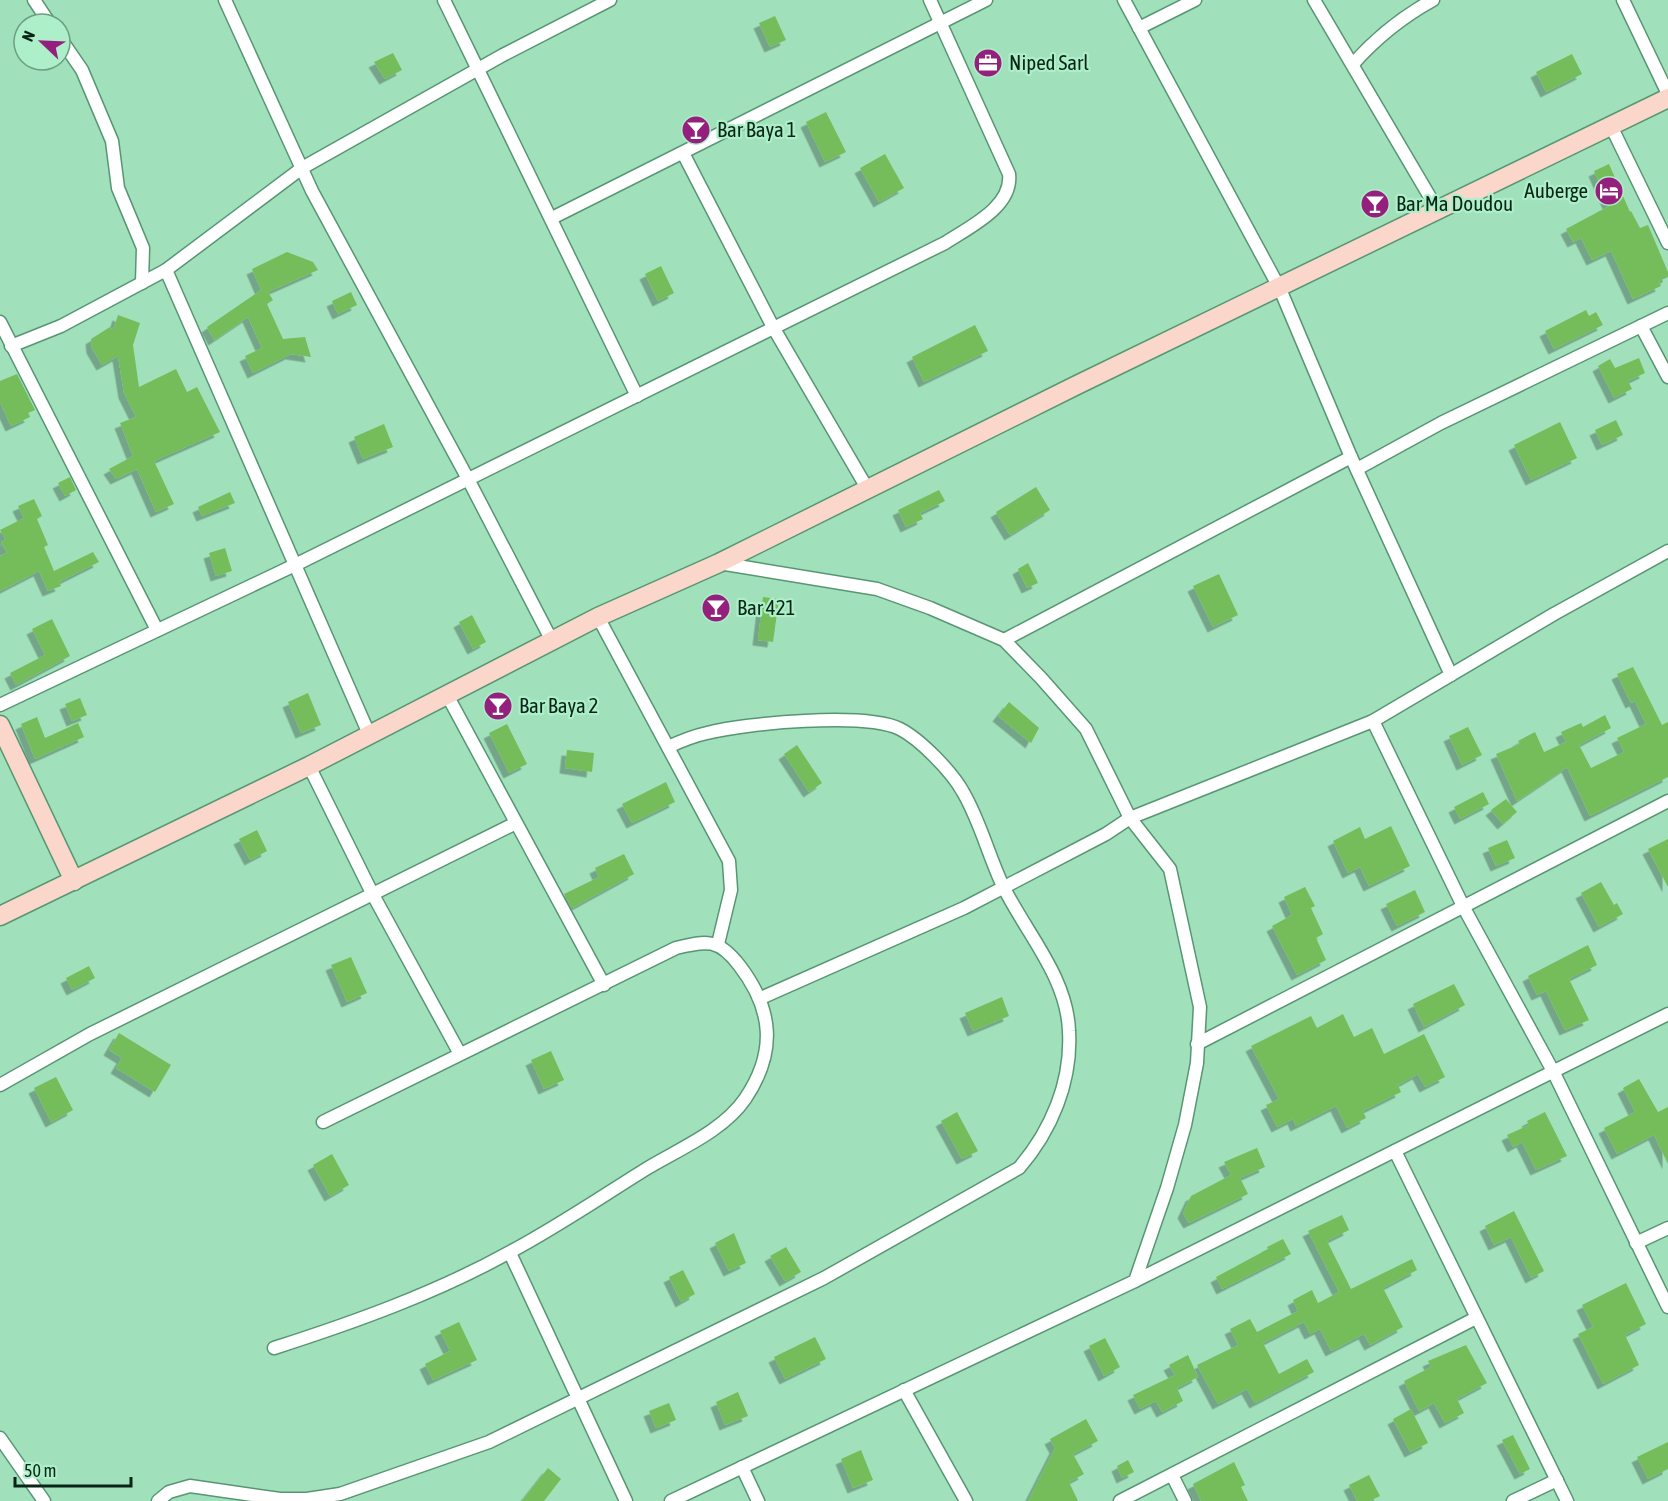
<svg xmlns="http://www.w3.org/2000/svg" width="1668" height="1501" viewBox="0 0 1668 1501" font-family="'Asap Condensed',sans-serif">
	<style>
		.building { fill: #74bd5a; filter: url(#shadow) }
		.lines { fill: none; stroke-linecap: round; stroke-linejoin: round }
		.street-casing { stroke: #579673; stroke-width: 15 }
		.secondary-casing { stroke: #579673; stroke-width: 21 }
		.street { stroke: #fff; stroke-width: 12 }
		.secondary { stroke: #fbd6ca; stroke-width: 18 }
		.labels { text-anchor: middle; stroke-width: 4.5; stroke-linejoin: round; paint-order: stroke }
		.poi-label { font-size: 21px; fill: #0a2517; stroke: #adefc8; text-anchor: start }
	</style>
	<defs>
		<filter id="shadow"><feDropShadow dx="-5.5" dy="5.5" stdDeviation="0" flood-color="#0004"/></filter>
	</defs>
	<rect width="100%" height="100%" fill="#a0e1bb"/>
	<!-- building -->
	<g class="building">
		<polygon points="775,16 786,40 770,47 759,23"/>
		<polygon points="393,53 402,70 385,79 374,62"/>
		<polygon points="1572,54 1582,74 1546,92 1536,72"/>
		<polygon points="826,112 846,152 825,162 806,122"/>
		<polygon points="885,154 904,188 879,202 860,168"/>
		<polygon points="1609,164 1630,212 1631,211 1640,228 1648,225 1668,272 1668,277 1659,281 1661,286 1633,299 1611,251 1592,260 1581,238 1573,242 1566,229 1609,206 1594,171"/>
		<polygon points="287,252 313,262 318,270 268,292 273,300 267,304 283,339 305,337 311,357 291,354 253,373 245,356 262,348 248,317 214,340 207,327 261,290 252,269"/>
		<polygon points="661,266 674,293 658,301 645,274"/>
		<polygon points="351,292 357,305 338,314 332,301"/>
		<polygon points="1586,310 1589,316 1596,312 1603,325 1554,349 1545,331"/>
		<polygon points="118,315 140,323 133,345 139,387 176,369 187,392 197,387 220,432 154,461 174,504 156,512 137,469 116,479 109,469 133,456 120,423 136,417 124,393 118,356 102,365 92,348 91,339 110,327 113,330"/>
		<polygon points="975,325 988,351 924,382 912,357"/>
		<polygon points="1639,358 1645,373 1628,381 1632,389 1614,398 1598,366 1610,359 1615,368"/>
		<polygon points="17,374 35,410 28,413 30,417 11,426 0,402 0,381"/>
		<polygon points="1616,420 1623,435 1602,445 1595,430"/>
		<polygon points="1560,422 1577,458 1531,480 1514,445"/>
		<polygon points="384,424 393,447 363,459 354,437"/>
		<polygon points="70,477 76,490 65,496 58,483"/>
		<polygon points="1036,487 1050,510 1010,535 996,512"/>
		<polygon points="939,490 945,501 920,513 923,519 906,527 898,510"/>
		<polygon points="230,492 235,503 202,516 198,507"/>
		<polygon points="34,499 42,516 37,519 48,545 44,547 54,571 93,552 99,562 59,582 61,586 48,591 39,571 0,591 0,556 7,553 1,542 6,540 0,530 24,518 18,506"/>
		<polygon points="225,548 232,571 216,576 209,553"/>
		<polygon points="1028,563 1038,583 1027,588 1018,569"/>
		<polygon points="1219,574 1238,615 1213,627 1193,586"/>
		<polygon points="763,597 779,599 773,642 758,640"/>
		<polygon points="472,615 486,642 473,649 459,622"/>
		<polygon points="52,619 70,656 16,685 10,673 45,655 32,629"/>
		<polygon points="1633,667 1662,725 1668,722 1668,777 1590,816 1567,767 1517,801 1496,754 1520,744 1518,741 1535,732 1544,752 1566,742 1561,732 1581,723 1583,727 1605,715 1611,728 1579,745 1591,768 1624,752 1617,738 1646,724 1635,701 1631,703 1617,674"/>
		<polygon points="308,693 321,725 301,733 288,702"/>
		<polygon points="80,698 87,715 72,721 65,704"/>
		<polygon points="1009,702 1039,728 1031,743 998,716"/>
		<polygon points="37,717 45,738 78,723 84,737 35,759 21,724"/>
		<polygon points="507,724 527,764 509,773 489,733"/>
		<polygon points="1468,727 1482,755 1462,765 1449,736"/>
		<polygon points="797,745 822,783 809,792 784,754"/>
		<polygon points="567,750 594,753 592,772 565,768"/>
		<polygon points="666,782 675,802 632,823 622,804"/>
		<polygon points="1483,792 1489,804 1460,819 1454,807"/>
		<polygon points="1506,799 1517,812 1503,824 1491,810"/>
		<polygon points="1391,826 1410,866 1369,886 1360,867 1348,873 1333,841 1360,827 1365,839"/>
		<polygon points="257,830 267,851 250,860 239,839"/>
		<polygon points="1668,839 1668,887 1648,849"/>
		<polygon points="1507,840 1515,858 1496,866 1488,848"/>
		<polygon points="624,854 634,874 572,908 564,894 599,877 595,868"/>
		<polygon points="1601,882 1614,905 1617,903 1623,914 1599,927 1581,893"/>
		<polygon points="1305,887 1315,906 1311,908 1323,934 1316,938 1326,960 1297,975 1272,926 1292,915 1284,897"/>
		<polygon points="1415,890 1425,912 1397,926 1386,904"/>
		<polygon points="1588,945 1597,965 1569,979 1589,1020 1565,1030 1546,991 1537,995 1528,976"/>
		<polygon points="351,957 367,993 347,1002 331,965"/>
		<polygon points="89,966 95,978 72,990 66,978"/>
		<polygon points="1454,984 1465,1005 1424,1027 1413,1004"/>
		<polygon points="1002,997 1009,1016 973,1031 965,1013"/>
		<polygon points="1343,1014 1354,1037 1372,1028 1384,1054 1424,1034 1445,1077 1425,1087 1418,1074 1398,1085 1401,1092 1363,1111 1366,1118 1347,1128 1336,1106 1296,1126 1293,1119 1277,1127 1266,1105 1279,1099 1251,1046 1311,1016 1317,1028"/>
		<polygon points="119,1033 171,1065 155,1092 116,1068 122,1058 109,1050"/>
		<polygon points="551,1051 564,1080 544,1089 531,1060"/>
		<polygon points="56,1077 73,1110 51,1122 34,1088"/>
		<polygon points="1639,1079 1658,1112 1668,1107 1668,1164 1654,1135 1617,1154 1604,1128 1635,1112 1623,1088"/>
		<polygon points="957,1112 978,1151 962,1159 941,1121"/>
		<polygon points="1545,1112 1567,1156 1536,1170 1522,1142 1513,1147 1507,1135 1529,1125 1527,1121"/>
		<polygon points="1257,1148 1265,1167 1240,1178 1248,1194 1189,1223 1183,1213 1191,1196 1231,1175 1224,1162"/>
		<polygon points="332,1154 349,1185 330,1196 313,1165"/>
		<polygon points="1514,1211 1544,1271 1531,1278 1511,1237 1494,1245 1485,1226"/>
		<polygon points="1342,1215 1349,1230 1327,1241 1351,1289 1412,1259 1417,1270 1383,1288 1403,1327 1370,1345 1364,1334 1331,1351 1320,1329 1310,1334 1304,1322 1263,1343 1279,1374 1307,1359 1314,1372 1255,1403 1247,1389 1218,1404 1197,1365 1238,1345 1230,1329 1250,1319 1257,1332 1298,1311 1293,1300 1312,1290 1318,1303 1339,1292 1308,1231"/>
		<polygon points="734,1233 746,1263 729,1271 715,1243"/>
		<polygon points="1283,1239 1291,1254 1222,1289 1216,1277 1268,1249 1267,1247"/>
		<polygon points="786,1247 801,1272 785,1281 770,1256"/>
		<polygon points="683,1270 695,1294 681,1302 669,1277"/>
		<polygon points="1626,1283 1646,1324 1625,1335 1639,1365 1603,1384 1578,1334 1593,1327 1582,1305"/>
		<polygon points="459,1322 477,1360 433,1380 425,1364 450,1351 440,1331"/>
		<polygon points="815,1337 826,1359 785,1379 774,1357"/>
		<polygon points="1105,1338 1120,1367 1104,1376 1089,1346"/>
		<polygon points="1466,1345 1487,1383 1457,1399 1464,1413 1445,1423 1434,1403 1419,1411 1404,1381 1431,1367 1428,1361"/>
		<polygon points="1188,1355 1198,1377 1177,1388 1183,1401 1162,1412 1156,1401 1140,1409 1133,1395 1175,1375 1169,1365"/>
		<polygon points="738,1392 748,1416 725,1425 716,1402"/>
		<polygon points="669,1403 676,1420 656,1428 649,1411"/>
		<polygon points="1411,1409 1428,1443 1410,1452 1393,1419"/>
		<polygon points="1086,1419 1098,1441 1073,1454 1084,1474 1069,1482 1078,1501 1028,1501 1055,1448 1050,1439"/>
		<polygon points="1513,1435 1530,1469 1520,1474 1502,1440"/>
		<polygon points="1668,1442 1668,1469 1648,1479 1637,1457"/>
		<polygon points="861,1450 873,1480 853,1488 841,1459"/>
		<polygon points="1128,1460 1134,1472 1122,1478 1117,1466"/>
		<polygon points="1234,1462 1245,1485 1241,1487 1248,1501 1201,1501 1193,1484"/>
		<polygon points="548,1468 561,1479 544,1501 522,1501"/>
		<polygon points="1369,1475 1380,1496 1370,1501 1357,1501 1349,1485"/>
	</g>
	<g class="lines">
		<!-- street casing -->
		<g class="street-casing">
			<g id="street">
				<polyline points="34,0 50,24"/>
				<polyline points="225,0 312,191 468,479 552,641"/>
				<polyline points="444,0 637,396"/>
				<polyline points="1124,0 1280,289 1351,457 1451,675"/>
				<polyline points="1314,0 1437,209"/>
				<polyline points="1623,0 1668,94"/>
				<polyline points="1139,28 1195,0"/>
				<polyline points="60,38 82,70 112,141 118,188 143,248 142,283"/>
				<path d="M1353 64C1377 37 1402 17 1433 0"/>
				<polyline points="1611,126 1668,243"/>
				<polyline points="683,153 773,327 867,488"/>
				<polyline points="552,218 986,0"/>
				<polyline points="166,270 369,734"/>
				<polyline points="0,322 157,630"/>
				<polyline points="1641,326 1668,377"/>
				<polyline points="11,346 61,326 166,270 302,168 503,55 610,0"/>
				<polyline points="1357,469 1441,423 1668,313"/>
				<polyline points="598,617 729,861 731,890 718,944"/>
				<polyline points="1004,640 1351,457"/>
				<polyline points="446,693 604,985"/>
				<path d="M0 705 295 565 945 243C969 227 1013 207 1009 174L930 0"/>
				<polyline points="1373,721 1464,908 1553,1071 1668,1307"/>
				<polyline points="309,766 372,893 460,1054"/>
				<polyline points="761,998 964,908 1106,834 1130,818 1373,721 1554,614 1668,551"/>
				<polyline points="1197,1044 1668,801"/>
				<polyline points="0,1085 90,1034 514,824"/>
				<polyline points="1395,1151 1567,1501"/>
				<polyline points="1636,1243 1668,1228"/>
				<polyline points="510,1253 626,1501"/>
				<polyline points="1135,1281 1668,1014"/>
				<path d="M274 1348C355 1322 436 1293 510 1252 557 1227 601 1197 646 1169 679 1149 723 1131 745 1099 777 1052 773 1009 739 965 719 939 707 940 676 948L323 1122"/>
				<polyline points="904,1390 966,1501"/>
				<polyline points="0,1438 44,1501"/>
				<polyline points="742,1467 758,1501"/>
				<polyline points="1172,1475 1185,1501"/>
				<path d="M158 1501 169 1492 190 1486 280 1499H307L340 1494 489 1442 824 1278 1019 1168C1051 1131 1072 1082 1069 1031 1067 976 1025 932 1002 884 988 854 980 821 963 792 952 772 920 739 900 729 865 712 746 723 707 733 693 736 681 741 668 747"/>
				<polyline points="671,1501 1135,1281 1167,1188 1185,1125 1197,1063 1200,1007 1170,869 1130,818 1086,729 1041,678 1004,640 930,608 877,589 719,563"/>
				<polyline points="1120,1501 1476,1318"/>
				<polyline points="1513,1501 1557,1480"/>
			</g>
		</g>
		<!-- secondary casing -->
		<g class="secondary-casing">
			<g id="secondary">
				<polyline points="0,725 74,881"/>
				<polyline points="0,916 309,766 598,617 719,563 1077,385 1668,98"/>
			</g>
		</g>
		<!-- street -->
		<use href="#street" class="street"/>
		<!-- secondary -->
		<use href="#secondary" class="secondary"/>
	</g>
	<!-- icons -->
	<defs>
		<g id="office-disc" transform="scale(1.5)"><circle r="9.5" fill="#941f7c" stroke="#adefc8"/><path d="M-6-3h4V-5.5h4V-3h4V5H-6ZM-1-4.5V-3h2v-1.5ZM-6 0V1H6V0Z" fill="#fff"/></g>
		<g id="bar-disc" transform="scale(1.5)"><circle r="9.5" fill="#941f7c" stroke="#adefc8"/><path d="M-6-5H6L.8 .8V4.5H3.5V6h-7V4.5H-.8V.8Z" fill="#fff"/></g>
		<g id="hotel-disc" transform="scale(1.5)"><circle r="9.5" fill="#941f7c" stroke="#adefc8"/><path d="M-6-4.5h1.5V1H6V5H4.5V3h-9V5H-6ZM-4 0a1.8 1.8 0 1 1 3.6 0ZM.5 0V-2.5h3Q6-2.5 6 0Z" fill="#fff"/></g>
	</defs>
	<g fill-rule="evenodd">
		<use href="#office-disc" x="988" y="63"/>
		<use href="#bar-disc" x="696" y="130"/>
		<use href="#hotel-disc" x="1609" y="191"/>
		<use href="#bar-disc" x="1375" y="204"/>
		<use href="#bar-disc" x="716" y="608"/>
		<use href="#bar-disc" x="498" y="706"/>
	</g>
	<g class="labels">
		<!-- poi labels -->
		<g class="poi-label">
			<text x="1009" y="70">Niped Sarl</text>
			<text x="717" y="137">Bar Baya 1</text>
			<text x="1588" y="198" text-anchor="end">Auberge</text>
			<text x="1396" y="211">Bar Ma Doudou</text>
			<text x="737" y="615">Bar 421</text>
			<text x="519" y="713">Bar Baya 2</text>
		</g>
	</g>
	<!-- north arrow -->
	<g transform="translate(42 42) rotate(293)"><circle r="28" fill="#adefc8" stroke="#6c9e81" stroke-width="1.5"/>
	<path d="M0-4.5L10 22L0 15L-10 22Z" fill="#941f7c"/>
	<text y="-9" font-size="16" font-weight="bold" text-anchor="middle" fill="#0a2517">N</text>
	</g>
	<!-- scale -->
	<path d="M15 1477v9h116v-9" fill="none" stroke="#0a2517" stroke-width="3"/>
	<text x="24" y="1477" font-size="18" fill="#0a2517" stroke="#adefc8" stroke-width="4.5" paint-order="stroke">50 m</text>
</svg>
